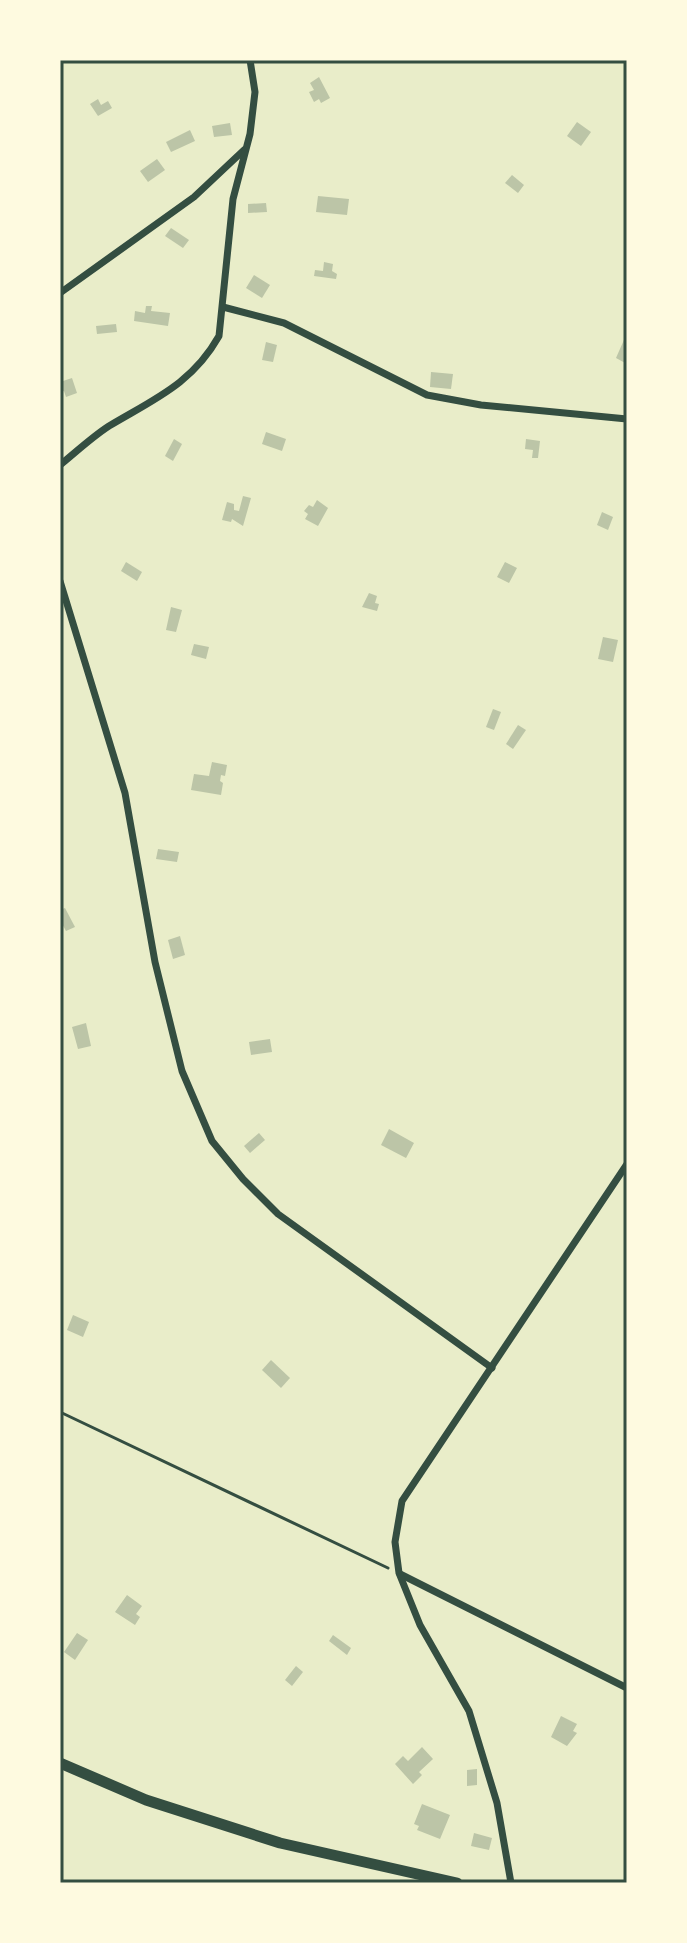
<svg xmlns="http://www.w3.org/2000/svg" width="687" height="1943" viewBox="0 0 687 1943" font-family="'Noto Sans',sans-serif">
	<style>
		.building { fill: #bcc5a7 }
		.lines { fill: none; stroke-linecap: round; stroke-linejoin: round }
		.path { stroke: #344e41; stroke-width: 3 }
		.minor { stroke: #344e41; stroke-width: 7 }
		.primary { stroke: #344e41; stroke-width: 11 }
		.neatline { fill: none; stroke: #344e41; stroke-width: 3 }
	</style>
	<rect width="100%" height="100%" fill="#e9edc9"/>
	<!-- building -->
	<g class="building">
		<polygon points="319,77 330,98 321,103 319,99 314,102 309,92 314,90 310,83"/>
		<polygon points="98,99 101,105 108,101 112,108 98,116 90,104"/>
		<polygon points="577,122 591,132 581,146 567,136"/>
		<polygon points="230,123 232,135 214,137 212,126"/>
		<polygon points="190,130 195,141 171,152 166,142"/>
		<polygon points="157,159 165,170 148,182 140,171"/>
		<polygon points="512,175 524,185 518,193 505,183"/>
		<polygon points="318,196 349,199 347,215 316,212"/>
		<polygon points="266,203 267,212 248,213 248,204"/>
		<polygon points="171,228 189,240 183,248 165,236"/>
		<polygon points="324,262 333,264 332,271 337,274 336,279 314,276 315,270 323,271"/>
		<polygon points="254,275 270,285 262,298 246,288"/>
		<polygon points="146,306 152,306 151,311 170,313 168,326 134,321 135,311 145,313"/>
		<polygon points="116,324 117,332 97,334 96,326"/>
		<polygon points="627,333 627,364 616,358"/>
		<polygon points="266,342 277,345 273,362 262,360"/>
		<polygon points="431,372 453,374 451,389 430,387"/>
		<polygon points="72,378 77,393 66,397 64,391 60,392 60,382"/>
		<polygon points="266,432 286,439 282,451 262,444"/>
		<polygon points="174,439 182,444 173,461 165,456"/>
		<polygon points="526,439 540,441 538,458 532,458 533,450 525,449"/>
		<polygon points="243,496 251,498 243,526 232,519 231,522 222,520 227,502 234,504 234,510 239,511"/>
		<polygon points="317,500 328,508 318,526 305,519 308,514 304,511 309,505 313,507"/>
		<polygon points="602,512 613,517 608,530 597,525"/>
		<polygon points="126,562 142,572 137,581 121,571"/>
		<polygon points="505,562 517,568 509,583 497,577"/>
		<polygon points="369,593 377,596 375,603 379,604 377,611 362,607"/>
		<polygon points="171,607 182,610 176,632 166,630"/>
		<polygon points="603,637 618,640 613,662 598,659"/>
		<polygon points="194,644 209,647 206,659 191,655"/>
		<polygon points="493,709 501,712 494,730 486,727"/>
		<polygon points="518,725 526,730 513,749 506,744"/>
		<polygon points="212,762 227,765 225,776 221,775 220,781 223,783 221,795 191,790 194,774 209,776"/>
		<polygon points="158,849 179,852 177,862 156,859"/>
		<polygon points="65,908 75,927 66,931 60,920 60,910"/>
		<polygon points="180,936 185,955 173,959 168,940"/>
		<polygon points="86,1023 91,1046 78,1049 72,1027"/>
		<polygon points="270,1039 272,1052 251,1055 249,1042"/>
		<polygon points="389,1129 414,1143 406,1158 381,1145"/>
		<polygon points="259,1133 265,1140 250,1153 244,1146"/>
		<polygon points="73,1315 89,1322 83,1337 67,1330"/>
		<polygon points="271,1360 290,1378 281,1388 262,1370"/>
		<polygon points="127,1595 142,1606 136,1614 140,1617 135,1625 115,1612"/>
		<polygon points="77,1633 88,1640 75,1660 64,1652"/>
		<polygon points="333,1635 351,1648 347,1655 329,1641"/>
		<polygon points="296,1666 303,1672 292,1686 285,1680"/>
		<polygon points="561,1716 577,1724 573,1731 577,1733 567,1746 551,1737"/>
		<polygon points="422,1747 433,1759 419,1772 422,1775 413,1784 395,1764 403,1756 408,1761"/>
		<polygon points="477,1769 477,1785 467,1786 467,1770"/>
		<polygon points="422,1804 450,1815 440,1839 417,1830 419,1826 414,1824"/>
		<polygon points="474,1833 492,1838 489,1850 471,1846"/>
	</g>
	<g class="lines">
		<!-- path -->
		<polyline class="path" points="60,1412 388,1568"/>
		<!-- minor -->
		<g class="minor">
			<polyline points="60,293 194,197 244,150"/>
			<polyline points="223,307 284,323 427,395 481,405 627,419"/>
			<path d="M60 465C76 452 92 437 109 426 154 399 192 384 219 336L233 199 250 134 255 92 250 60"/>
			<polyline points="60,581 125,793 155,962 182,1071 212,1141 243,1179 278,1214 492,1368"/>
			<polyline points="400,1574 627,1688"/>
			<polyline points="511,1883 497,1803 469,1711 420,1625 399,1573 395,1542 402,1501 627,1164"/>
		</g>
		<!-- primary -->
		<polyline class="primary" points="60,1763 146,1800 280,1843 457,1883"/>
	</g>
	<!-- border -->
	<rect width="687" height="1943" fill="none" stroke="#fefae0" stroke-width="124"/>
	<rect x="62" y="62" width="563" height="1819" class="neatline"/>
</svg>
